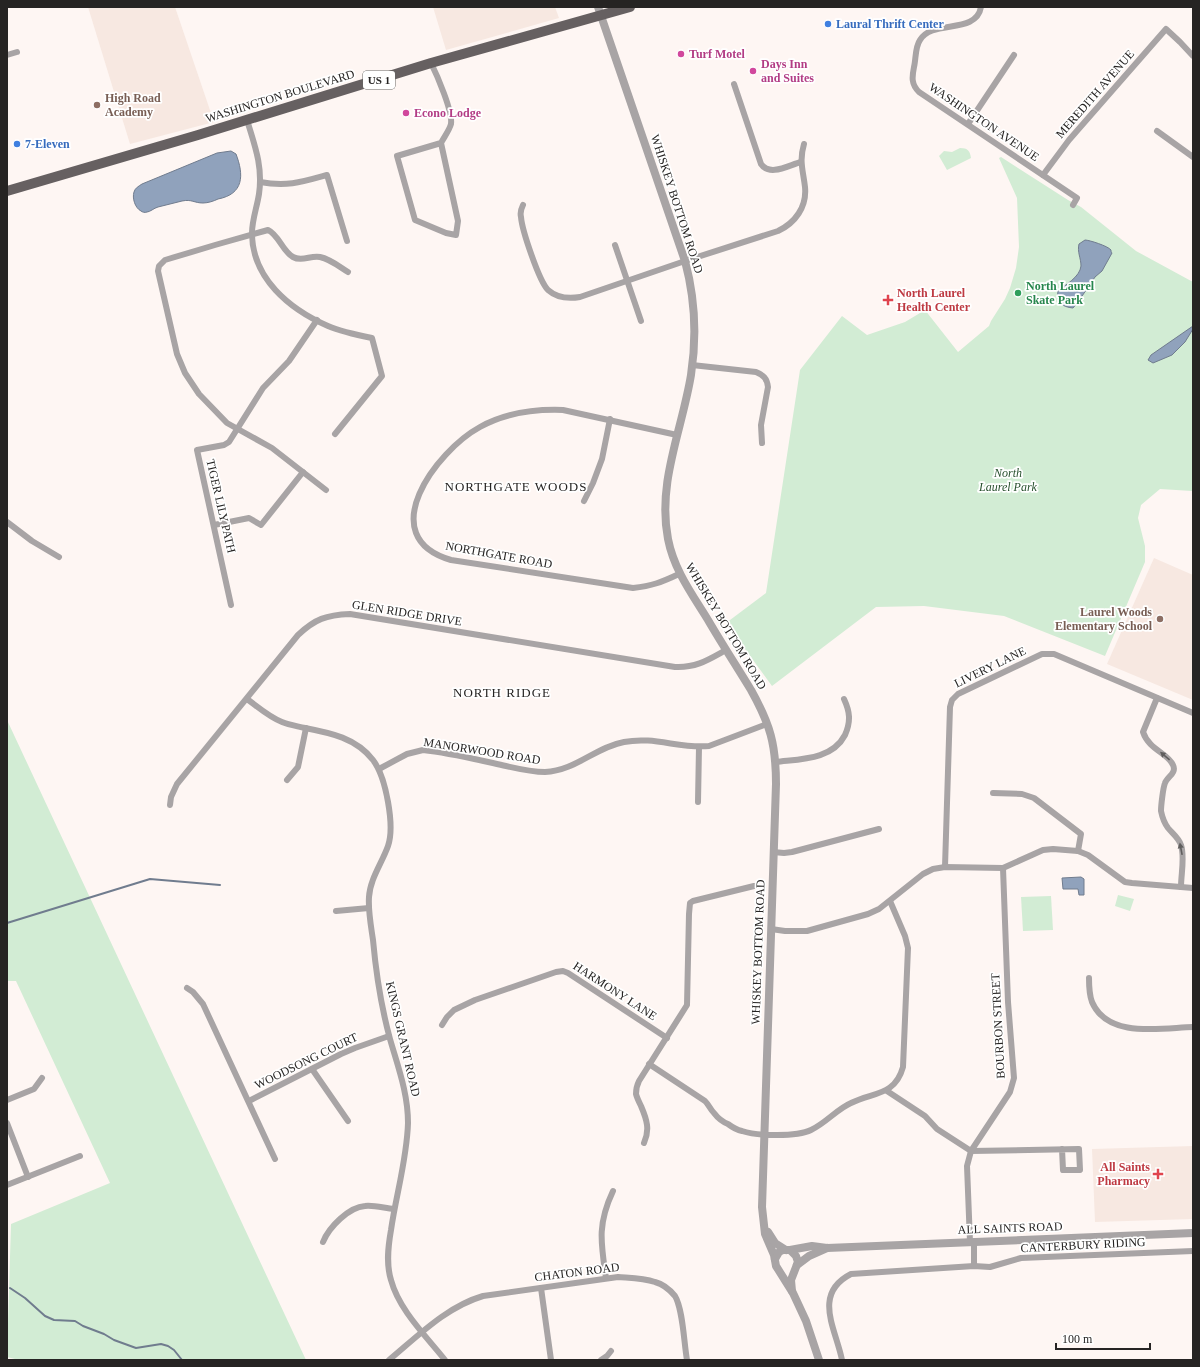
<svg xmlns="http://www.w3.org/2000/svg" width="1200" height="1367" viewBox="0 0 1200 1367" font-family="Georgia,serif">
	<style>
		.built { fill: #f7e8e1 }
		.green { fill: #d2ecd4 }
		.water { fill: #90a2bc; stroke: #707c8e }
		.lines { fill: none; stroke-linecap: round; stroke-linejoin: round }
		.stream { stroke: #707c8e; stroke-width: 2 }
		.minor { stroke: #a8a4a5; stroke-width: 6 }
		.tertiary { stroke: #a8a4a5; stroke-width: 8 }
		.primary { stroke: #666061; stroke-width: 10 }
		.oneway { fill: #605e5e }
		.shop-dot { fill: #3f7fe0; stroke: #fff; stroke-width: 1.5 }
		.hotel-dot { fill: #d1479c; stroke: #fff; stroke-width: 1.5 }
		.education-dot { fill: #8d6e63; stroke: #fff; stroke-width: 1.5 }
		.leisure-dot { fill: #2e9e5b; stroke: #fff; stroke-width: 1.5 }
		.health-dot { fill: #e0444e; stroke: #fff; stroke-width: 1.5 }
		.labels { text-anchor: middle; stroke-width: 3.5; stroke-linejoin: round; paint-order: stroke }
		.shield { fill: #fff; stroke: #676665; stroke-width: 1 }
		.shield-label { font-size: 11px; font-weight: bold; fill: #262423 }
		.shop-label { font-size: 12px; font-weight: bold; fill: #366cbe; stroke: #fff; text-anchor: start }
		.hotel-label { font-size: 12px; font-weight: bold; fill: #b23c85; stroke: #fff; text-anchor: start }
		.street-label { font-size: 12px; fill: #262423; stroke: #fff }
		.education-label { font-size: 12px; font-weight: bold; fill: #785e54; stroke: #fff; text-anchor: start }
		.leisure-label { font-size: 12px; font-weight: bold; fill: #27864d; stroke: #fff; text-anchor: start }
		.health-label { font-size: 12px; font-weight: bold; fill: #be3a42; stroke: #fff; text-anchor: start }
		.park-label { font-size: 12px; font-style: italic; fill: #28502e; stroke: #fff }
		.neighbourhood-label { font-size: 13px; letter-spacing: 1px; fill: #262423; stroke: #fff }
	</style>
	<rect width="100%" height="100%" fill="#fef6f3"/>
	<!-- built -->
	<g class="built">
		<polygon points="88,7 175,7 214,122 130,144"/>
		<polygon points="433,7 555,7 559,18 446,50"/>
		<polygon points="1154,558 1193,575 1193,700 1107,664"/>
		<polygon points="1193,1146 1193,1219 1095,1222 1092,1149"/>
	</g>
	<!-- green -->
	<g class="green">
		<path d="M960 148C968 148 970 151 971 158L947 170 939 156 944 151 952 152Z"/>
		<polygon points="1001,157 1068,200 1081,207 1136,251 1193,282 1193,494 1192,491 1160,489 1141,505 1138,518 1145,546 1145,562 1105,656 1004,616 924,606 876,607 772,686 726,623 766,593 800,370 842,316 867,335 905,322 925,310 958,352 989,326 991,321 1005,299 1010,288 1016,268 1019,247 1017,198 999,158"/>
		<polygon points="7,720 306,1360 19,1360 7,1357 11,1224 110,1183 16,981 7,981"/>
		<polygon points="1118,895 1134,899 1130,911 1115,906"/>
		<polygon points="1051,896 1053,930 1023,931 1021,897"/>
	</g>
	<!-- water -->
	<g class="water">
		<path d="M231 151 236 154C244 175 244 194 218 199 214 201 208 203 203 203 194 203 192 199 182 201 174 203 166 205 158 207 154 208 150 212 147 212 145 213 142 212 141 211 135 208 132 198 134 192 135 188 139 186 142 184L217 153Z"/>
		<path d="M1085 240C1089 240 1108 246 1111 250 1111 251 1111 252 1112 253L1102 271 1095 277 1078 302 1073 308C1062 307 1056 302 1058 291 1065 285 1080 277 1081 266 1081 258 1077 252 1079 244Z"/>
		<polygon points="1193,326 1193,329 1185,342 1172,355 1153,363 1148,360 1151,355"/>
		<polygon points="1081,877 1084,879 1084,895 1079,895 1078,889 1063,889 1062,878"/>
	</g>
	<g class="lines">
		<!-- stream -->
		<g class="stream">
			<polyline points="7,923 150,879 220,885"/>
			<polyline points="10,1288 25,1298 45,1316 54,1320 75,1321 83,1326 104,1334 114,1340 136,1348 161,1344 168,1346 174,1350 182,1360"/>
		</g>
		<!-- minor -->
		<g class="minor">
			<path d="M981 7C976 35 932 19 920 40 915 47 916 59 914 67 912 77 911 84 919 92L1077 198 1073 205"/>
			<polyline points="7,55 17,52"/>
			<path d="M431 63C437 75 453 112 451 124 449 131 444 137 441 143L458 221 456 235 446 233 415 220 397 156 441 143"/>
			<path d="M734 84 761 164C770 177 789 165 801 162"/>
			<path d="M247 120C255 146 263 167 259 194 257 207 252 220 252 233 252 278 289 309 328 326 342 332 357 335 372 338L382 376 335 434"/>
			<polyline points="968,124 1014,55"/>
			<polyline points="1157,131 1193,157"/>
			<polyline points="1043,175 1069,140 1166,29 1180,42 1193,56"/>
			<path d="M260 182C287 187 302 182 327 175L347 241"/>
			<path d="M523 205C521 209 520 213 521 217 522 230 539 281 548 290 557 298 568 299 580 297L685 261 778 231C795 223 807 207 805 187 803 170 799 161 804 144"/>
			<polyline points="615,245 641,321"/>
			<path d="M692 365 756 372C763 375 767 378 768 387L761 425 762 443"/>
			<path d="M677 435 563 410C534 409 505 413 480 427 436 451 372 537 451 560L633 588C652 586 662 582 679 574"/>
			<path d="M326 490 272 448 227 423 199 394 185 373 177 354 158 271 159 266 165 260 215 245 268 230C279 235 282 251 293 257 302 262 311 255 320 257 330 259 340 267 348 272"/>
			<polyline points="584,501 593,483 602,459 610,419"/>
			<polyline points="7,522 32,541 59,557"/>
			<polyline points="214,525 249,518 261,525 303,472"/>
			<polyline points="231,605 197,450 224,445 229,442 263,388 289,361 317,320"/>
			<path d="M1157 698 1143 732C1149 750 1168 753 1173 765 1177 773 1167 777 1165 783 1163 788 1161 806 1161 811 1162 816 1165 824 1168 828 1172 833 1179 838 1181 845 1185 857 1181 874 1181 887"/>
			<path d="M247 699C258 707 269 717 282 722 289 725 297 726 305 728 331 733 356 738 373 760 386 777 395 826 388 846 382 863 370 879 369 897 368 911 371 926 373 940 376 973 381 1006 390 1039 398 1067 408 1093 408 1123 407 1159 396 1195 391 1230 388 1247 386 1264 391 1280 399 1310 426 1336 445 1360"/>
			<path d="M776 762C800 759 832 760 845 735 851 721 850 712 844 699"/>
			<path d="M379 769 407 754 423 750C451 753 479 760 506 766 519 769 532 772 545 772 575 771 596 747 624 742 654 736 680 749 709 746L767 724"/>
			<polyline points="287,780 298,767 306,728"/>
			<polyline points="993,793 1022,794 1034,798 1081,834 1078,851"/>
			<polyline points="698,802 699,747"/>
			<path d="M170 805 171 797 177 784 298 635C315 619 326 615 350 614L675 667C696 668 708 660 726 650"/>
			<polyline points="773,852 784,853 792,852 879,829"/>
			<polyline points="945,867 950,707 952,700 958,694 1042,654 1054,654 1193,713"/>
			<polyline points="336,911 369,908"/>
			<polyline points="771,929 785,931 807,931 868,914 879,909 923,874 933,869 945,867 1003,868 1043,850 1053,849 1078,851 1088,855 1125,882 1132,883 1193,888"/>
			<path d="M1089 978C1089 986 1089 994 1092 1002 1108 1039 1161 1028 1193 1027"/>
			<polyline points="187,988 193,992 203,1004 275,1159"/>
			<polyline points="442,1025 447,1017 454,1010 475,1000 556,972 563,971 568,973 667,1038"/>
			<path d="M649 1064 705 1101C709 1105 710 1109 714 1113 717 1117 723 1122 728 1124 732 1127 737 1130 742 1131 757 1136 797 1137 811 1130 826 1123 837 1109 851 1103 873 1092 895 1096 903 1067L908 948 905 936 890 901"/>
			<polyline points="312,1069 348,1121"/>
			<polyline points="887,1091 925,1116 937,1129 971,1151 1079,1149 1080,1170 1063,1170 1062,1149"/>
			<polyline points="7,1100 34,1089 42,1078"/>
			<polyline points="249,1101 341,1054 355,1048 389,1036"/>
			<polyline points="7,1123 28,1177"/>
			<path d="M644 1143C650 1130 647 1120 641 1106 639 1102 637 1098 636 1094 636 1090 637 1085 639 1081L687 1005 689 914 690 903 693 901 754 886"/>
			<polyline points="7,1185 80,1156"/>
			<path d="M323 1242C329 1227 349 1207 365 1206 374 1205 384 1208 394 1209"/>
			<polyline points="970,1242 967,1166 971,1151 1010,1092 1014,1078 1008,1002 1003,868"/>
			<polyline points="974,1242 974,1266"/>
			<path d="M606 1278C601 1243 597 1225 613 1191"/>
			<polyline points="541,1288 551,1360"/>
			<path d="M389 1360C418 1336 446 1307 483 1296L618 1277C630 1278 643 1278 655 1282 663 1284 670 1290 675 1296 683 1309 684 1344 687 1360"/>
			<polyline points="601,1360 607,1356 611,1351"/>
			<path d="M842 1360C836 1329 812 1294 851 1274L974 1266 990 1267 1021 1258 1193 1251"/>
		</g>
		<!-- tertiary -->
		<g class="tertiary">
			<path d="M598 7 685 261C695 298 697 336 691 375 682 430 657 483 668 539 674 570 692 594 708 620 722 644 737 667 751 690 770 724 776 744 776 784L762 1207 765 1234 774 1255 776 1266 793 1293 806 1321 819 1360"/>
			<polyline points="768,1232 775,1243 786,1250"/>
			<polyline points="790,1250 812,1246 827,1248 1193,1233"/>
			<polyline points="775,1259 779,1252 783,1250 790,1250 796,1256 798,1262 791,1280 792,1291"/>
			<polyline points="797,1265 809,1256 827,1248"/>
		</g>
		<!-- primary -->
		<polyline class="primary" points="7,191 198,135 431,63 630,7"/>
	</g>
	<!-- one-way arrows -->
	<defs><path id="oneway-solid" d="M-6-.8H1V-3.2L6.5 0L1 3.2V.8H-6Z"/></defs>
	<g class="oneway">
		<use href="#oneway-solid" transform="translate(1165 756) rotate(-140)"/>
		<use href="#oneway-solid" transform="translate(1181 849) rotate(-101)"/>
	</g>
	<!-- markers -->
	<g class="shop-dot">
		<circle cx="828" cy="24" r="4"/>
		<circle cx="17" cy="144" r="4"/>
	</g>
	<g class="hotel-dot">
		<circle cx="681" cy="54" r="4"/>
		<circle cx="753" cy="71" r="4"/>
		<circle cx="406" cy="113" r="4"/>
	</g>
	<g class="education-dot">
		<circle cx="97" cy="105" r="4"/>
		<circle cx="1160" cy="619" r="4"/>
	</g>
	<circle class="leisure-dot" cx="1018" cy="293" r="4"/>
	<g class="health-dot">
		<path d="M886 294h4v4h4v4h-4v4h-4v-4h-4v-4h4z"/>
		<path d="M1156 1168h4v4h4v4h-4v4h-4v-4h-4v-4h4z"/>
	</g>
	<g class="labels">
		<!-- shield labels -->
		<rect class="shield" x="363" y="71" width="32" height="18" rx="3"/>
		<g class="shield-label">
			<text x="379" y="84">US 1</text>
		</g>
		<!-- shop labels -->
		<g class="shop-label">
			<text x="836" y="28">Laural Thrift Center</text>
			<text x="25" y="148">7-Eleven</text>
		</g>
		<!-- hotel labels -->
		<g class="hotel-label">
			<text x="689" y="58">Turf Motel</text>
			<text x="761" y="68">Days Inn<tspan x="761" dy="14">and Suites</tspan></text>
			<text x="414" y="117">Econo Lodge</text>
		</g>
		<!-- street labels -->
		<g class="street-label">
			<text transform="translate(1095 94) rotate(-49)" y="4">MEREDITH AVENUE</text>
			<text transform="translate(280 96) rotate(-17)" y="4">WASHINGTON BOULEVARD</text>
			<text transform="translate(984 122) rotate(34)" y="4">WASHINGTON AVENUE</text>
			<text transform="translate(677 204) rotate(72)" y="4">WHISKEY BOTTOM ROAD</text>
			<text transform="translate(221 506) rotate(77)" y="4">TIGER LILY PATH</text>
			<text transform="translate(499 555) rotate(10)" y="4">NORTHGATE ROAD</text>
			<text transform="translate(407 613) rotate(9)" y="4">GLEN RIDGE DRIVE</text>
			<text transform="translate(726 626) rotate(59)" y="4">WHISKEY BOTTOM ROAD</text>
			<text transform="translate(990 667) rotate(-26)" y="4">LIVERY LANE</text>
			<text transform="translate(482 751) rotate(9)" y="4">MANORWOOD ROAD</text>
			<text transform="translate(758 952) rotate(-88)" y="4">WHISKEY BOTTOM ROAD</text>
			<text transform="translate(615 991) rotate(33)" y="4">HARMONY LANE</text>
			<text transform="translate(998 1026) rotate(-93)" y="4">BOURBON STREET</text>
			<text transform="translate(403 1039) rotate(77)" y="4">KINGS GRANT ROAD</text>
			<text transform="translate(306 1061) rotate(-26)" y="4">WOODSONG COURT</text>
			<text transform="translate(1010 1228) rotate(-2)" y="4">ALL SAINTS ROAD</text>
			<text transform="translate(1083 1245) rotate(-3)" y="4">CANTERBURY RIDING</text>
			<text transform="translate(577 1272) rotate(-7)" y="4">CHATON ROAD</text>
		</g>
		<!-- education labels -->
		<g class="education-label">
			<text x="105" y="102">High Road<tspan x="105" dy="14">Academy</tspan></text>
			<text x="1152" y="616" text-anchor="end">Laurel Woods<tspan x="1152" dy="14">Elementary School</tspan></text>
		</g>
		<!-- leisure labels -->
		<g class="leisure-label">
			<text x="1026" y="290">North Laurel<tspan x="1026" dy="14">Skate Park</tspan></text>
		</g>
		<!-- health labels -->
		<g class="health-label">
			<text x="897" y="297">North Laurel<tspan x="897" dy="14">Health Center</tspan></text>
			<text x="1150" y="1171" text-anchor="end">All Saints<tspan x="1150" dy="14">Pharmacy</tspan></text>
		</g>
		<!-- park labels -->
		<g class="park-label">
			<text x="1008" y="477">North<tspan x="1008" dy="14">Laurel Park</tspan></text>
		</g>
		<!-- neighbourhood labels -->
		<g class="neighbourhood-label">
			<text x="516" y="491">NORTHGATE WOODS</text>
			<text x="502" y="697">NORTH RIDGE</text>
		</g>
	</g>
	<!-- border -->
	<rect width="1200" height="1367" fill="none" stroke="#262423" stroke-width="16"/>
	<!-- scale -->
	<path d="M1056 1343v6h94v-6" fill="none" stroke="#262423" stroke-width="2"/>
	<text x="1062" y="1343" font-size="12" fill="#262423" stroke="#ffffff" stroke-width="3" paint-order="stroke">100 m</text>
</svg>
